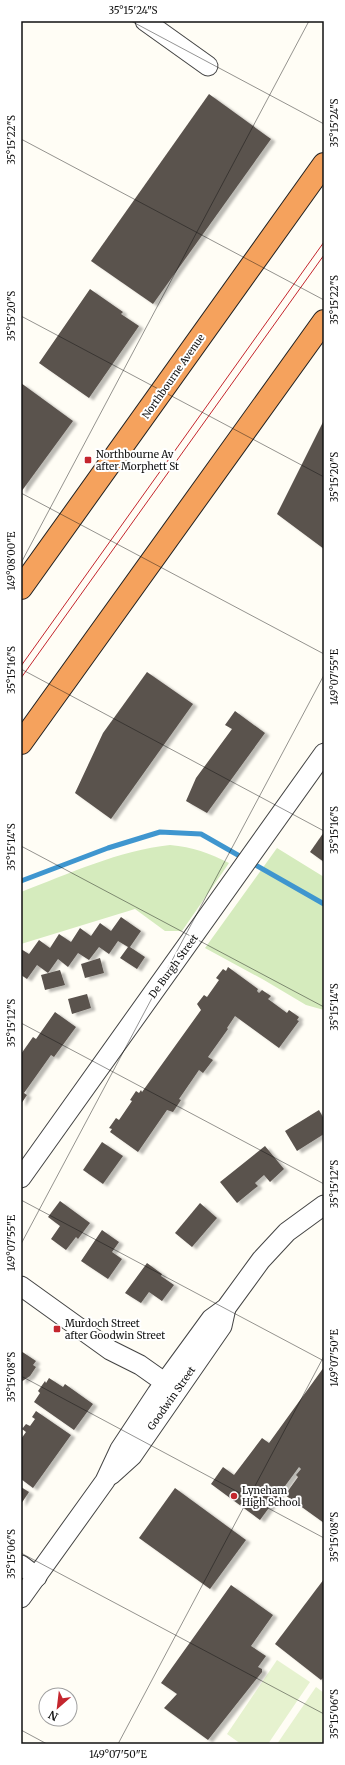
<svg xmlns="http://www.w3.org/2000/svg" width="345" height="1765" viewBox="0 0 345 1765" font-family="Merriweather,serif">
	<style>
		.green { fill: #d5ebbd }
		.pitch { fill: #e6f2cf }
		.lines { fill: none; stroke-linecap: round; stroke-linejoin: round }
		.stream { stroke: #3f96cf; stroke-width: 5 }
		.building { fill: #5a524d; filter: url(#shadow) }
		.street-casing { stroke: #444; stroke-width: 21 }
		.highway-casing { stroke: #222; stroke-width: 24 }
		.street { stroke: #fff; stroke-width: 19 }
		.highway { stroke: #f5a25d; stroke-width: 22 }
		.tram { stroke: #c4262e; stroke-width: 1 }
		.ticks { fill: none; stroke: #111; stroke-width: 1; stroke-opacity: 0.45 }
		.poi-dot { fill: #c4262e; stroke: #fff; stroke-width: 1.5 }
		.labels { text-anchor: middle; stroke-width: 4; stroke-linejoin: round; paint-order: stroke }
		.street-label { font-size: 10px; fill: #111; stroke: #fff }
		.poi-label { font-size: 10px; fill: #111; stroke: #fff; text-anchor: start }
		.neatline { fill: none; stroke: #111; stroke-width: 1.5 }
		.ticks-label { font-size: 10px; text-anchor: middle; fill: #111 }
	</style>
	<defs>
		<filter id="shadow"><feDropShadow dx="4.5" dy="2.5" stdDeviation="1" flood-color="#0004"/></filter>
	</defs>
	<rect width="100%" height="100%" fill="#fffdf5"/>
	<!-- green -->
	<g class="green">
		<path d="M170 845C193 847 209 853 229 863L182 931H165L135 909 21 944V892C68 874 120 850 170 845Z"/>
		<polygon points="277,848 324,877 324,1010 306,1005 264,980 205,948"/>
	</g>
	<!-- pitch -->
	<g class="pitch">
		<polygon points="277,1660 310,1682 268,1744 241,1744 227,1734"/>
		<polygon points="316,1687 324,1693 324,1744 277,1744"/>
	</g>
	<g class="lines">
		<!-- stream -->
		<polyline class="stream" points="21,881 108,848 160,832 201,834 324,904"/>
	</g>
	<!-- building -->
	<g class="building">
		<polygon points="209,94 271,139 153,304 91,261"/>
		<polygon points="90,289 123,312 121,314 139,326 89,398 39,363"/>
		<polygon points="21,383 73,421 21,492"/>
		<polygon points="324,420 324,549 277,514"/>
		<polygon points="147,672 193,704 111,819 75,793 103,733"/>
		<polygon points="235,711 265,733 207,813 186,801 196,778 232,729 225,725"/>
		<polygon points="324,832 324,862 310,852"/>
		<polygon points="121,917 141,931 130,947 145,957 137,969 120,958 128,947 118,941 109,954 99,947 89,960 78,953 68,967 58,959 48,973 37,965 27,979 21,975 21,949 29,954 39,940 50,948 59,934 71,942 80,928 91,936 100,923 111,931"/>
		<polygon points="100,958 104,973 85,978 81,964"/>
		<polygon points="228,967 258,989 257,991 259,993 262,990 271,996 268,999 287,1013 289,1010 299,1017 297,1020 299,1021 279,1048 235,1016 227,1028 228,1029 208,1057 213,1060 203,1073 199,1070 179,1099 181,1100 173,1112 167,1110 138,1152 110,1132 112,1129 109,1128 116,1118 119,1120 132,1101 130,1100 136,1091 139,1093 141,1090 142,1092 201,1010 197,1004 204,995 207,997 219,980 216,978 223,969 226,971"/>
		<polygon points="60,970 65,985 45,990 41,975"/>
		<polygon points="87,994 91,1008 72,1014 68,999"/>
		<polygon points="55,1012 76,1027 54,1057 51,1055 24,1093 27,1095 21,1104 21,1054 33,1037 36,1039"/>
		<polygon points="319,1110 324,1119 324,1134 297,1151 285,1131"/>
		<polygon points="102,1142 123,1156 103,1184 83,1170"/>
		<polygon points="265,1146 284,1169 270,1182 264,1175 255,1183 258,1186 237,1203 220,1182"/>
		<polygon points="60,1201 90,1223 78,1239 76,1237 66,1250 51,1239 60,1226 48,1217"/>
		<polygon points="200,1203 217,1218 192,1247 175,1233"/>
		<polygon points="102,1230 119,1242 112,1252 122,1259 108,1279 81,1261"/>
		<polygon points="147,1263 162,1274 161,1276 174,1285 162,1301 149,1292 141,1303 125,1293"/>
		<polygon points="21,1351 36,1361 33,1365 36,1367 30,1376 21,1382"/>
		<polygon points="324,1367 324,1523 285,1495 298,1477 296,1475 301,1469 299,1467 260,1520 211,1484 223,1467 234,1475 262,1438 269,1443"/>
		<polygon points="49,1378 63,1387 65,1384 93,1404 74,1430 34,1402 40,1393 38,1391 45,1381 46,1383"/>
		<polygon points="36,1411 71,1435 33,1488 21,1479 21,1439 26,1432 22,1429 26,1424 30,1426 35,1419 32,1417"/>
		<polygon points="21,1487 29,1492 21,1504"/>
		<polygon points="175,1488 246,1540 210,1589 139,1538"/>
		<polygon points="324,1579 324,1677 321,1680 275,1644"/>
		<polygon points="231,1585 273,1615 251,1646 266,1656 258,1667 262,1669 262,1672 208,1740 164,1708 177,1694 161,1683"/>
	</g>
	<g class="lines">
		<!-- street casing -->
		<g class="street-casing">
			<g id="street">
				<polyline points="145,21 208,66"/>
				<polyline points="21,1178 324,753"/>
				<polyline points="21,1286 110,1350 140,1365 174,1389"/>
				<polyline points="111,1475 132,1456 222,1326 226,1308"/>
				<polyline points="21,1565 37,1577"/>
				<polyline points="21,1598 105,1481 120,1449 157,1393 211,1319 226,1308 261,1260 287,1232 324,1205"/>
			</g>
		</g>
		<!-- highway casing -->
		<g class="highway-casing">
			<g id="highway">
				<polyline points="21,588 324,164"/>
				<polyline points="21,743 324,321"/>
			</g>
		</g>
		<!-- street -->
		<use href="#street" class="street"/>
		<!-- highway -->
		<use href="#highway" class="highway"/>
		<!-- tram -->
		<g class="tram">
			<polyline points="21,666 324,242"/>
			<polyline points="21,678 324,255"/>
		</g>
	</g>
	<!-- ticks -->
	<path class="ticks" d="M131 21 324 124M21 139 324 300M21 316 324 477M21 493 324 654M21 563 309 21M21 669 324 831M21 846 324 1007M21 1023 324 1184M21 1200 324 1361M21 1244 324 675M21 1376 324 1538M21 1553 324 1714M21 1730 47 1744M118 1744 324 1356"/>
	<!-- markers -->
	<g class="poi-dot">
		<rect x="84" y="456" width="8" height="8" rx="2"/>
		<rect x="53" y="1325" width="8" height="8" rx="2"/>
		<circle cx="234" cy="1496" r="4"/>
	</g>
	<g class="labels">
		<!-- street labels -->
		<g class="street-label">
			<text transform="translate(173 376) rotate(-55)" y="4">Northbourne Avenue</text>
			<text transform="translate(173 966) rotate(-54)" y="4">De Burgh Street</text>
			<text transform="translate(171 1398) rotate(-55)" y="4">Goodwin Street</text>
		</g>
		<!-- poi labels -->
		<g class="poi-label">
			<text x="96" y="458">Northbourne Av<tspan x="96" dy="12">after Morphett St</tspan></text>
			<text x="65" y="1327">Murdoch Street<tspan x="65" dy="12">after Goodwin Street</tspan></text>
			<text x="242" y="1494">Lyneham<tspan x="242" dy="12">High School</tspan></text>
		</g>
	</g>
	<!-- border -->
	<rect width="345" height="1765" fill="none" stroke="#ffffff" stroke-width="44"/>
	<!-- north arrow -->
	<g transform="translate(58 1707) rotate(208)"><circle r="19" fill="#ffffff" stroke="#a0a0a0"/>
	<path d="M0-3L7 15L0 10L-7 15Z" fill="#c4262e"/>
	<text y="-6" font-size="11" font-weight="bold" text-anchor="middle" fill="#111111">N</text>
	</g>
	<rect x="22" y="22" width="301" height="1721" class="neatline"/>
	<g class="ticks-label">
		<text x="133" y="14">35°15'24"S</text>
		<text transform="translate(334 123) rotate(-90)" y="4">35°15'24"S</text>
		<text transform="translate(11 140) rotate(-90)" y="4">35°15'22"S</text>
		<text transform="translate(334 300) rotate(-90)" y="4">35°15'22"S</text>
		<text transform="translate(11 316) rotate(-90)" y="4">35°15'20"S</text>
		<text transform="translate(334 477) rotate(-90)" y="4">35°15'20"S</text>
		<text transform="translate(11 561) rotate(-90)" y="4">149°08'00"E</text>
		<text transform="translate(11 670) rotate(-90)" y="4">35°15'16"S</text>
		<text transform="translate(334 677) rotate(-90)" y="4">149°07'55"E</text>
		<text transform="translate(334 830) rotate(-90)" y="4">35°15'16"S</text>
		<text transform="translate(11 847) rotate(-90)" y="4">35°15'14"S</text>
		<text transform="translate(334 1007) rotate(-90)" y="4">35°15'14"S</text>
		<text transform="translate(11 1023) rotate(-90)" y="4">35°15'12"S</text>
		<text transform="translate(334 1184) rotate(-90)" y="4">35°15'12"S</text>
		<text transform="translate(11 1243) rotate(-90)" y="4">149°07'55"E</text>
		<text transform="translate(334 1358) rotate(-90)" y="4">149°07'50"E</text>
		<text transform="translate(11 1377) rotate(-90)" y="4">35°15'08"S</text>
		<text transform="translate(334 1537) rotate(-90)" y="4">35°15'08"S</text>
		<text transform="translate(11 1554) rotate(-90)" y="4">35°15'06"S</text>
		<text transform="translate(334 1714) rotate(-90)" y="4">35°15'06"S</text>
		<text x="118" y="1758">149°07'50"E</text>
	</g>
</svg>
